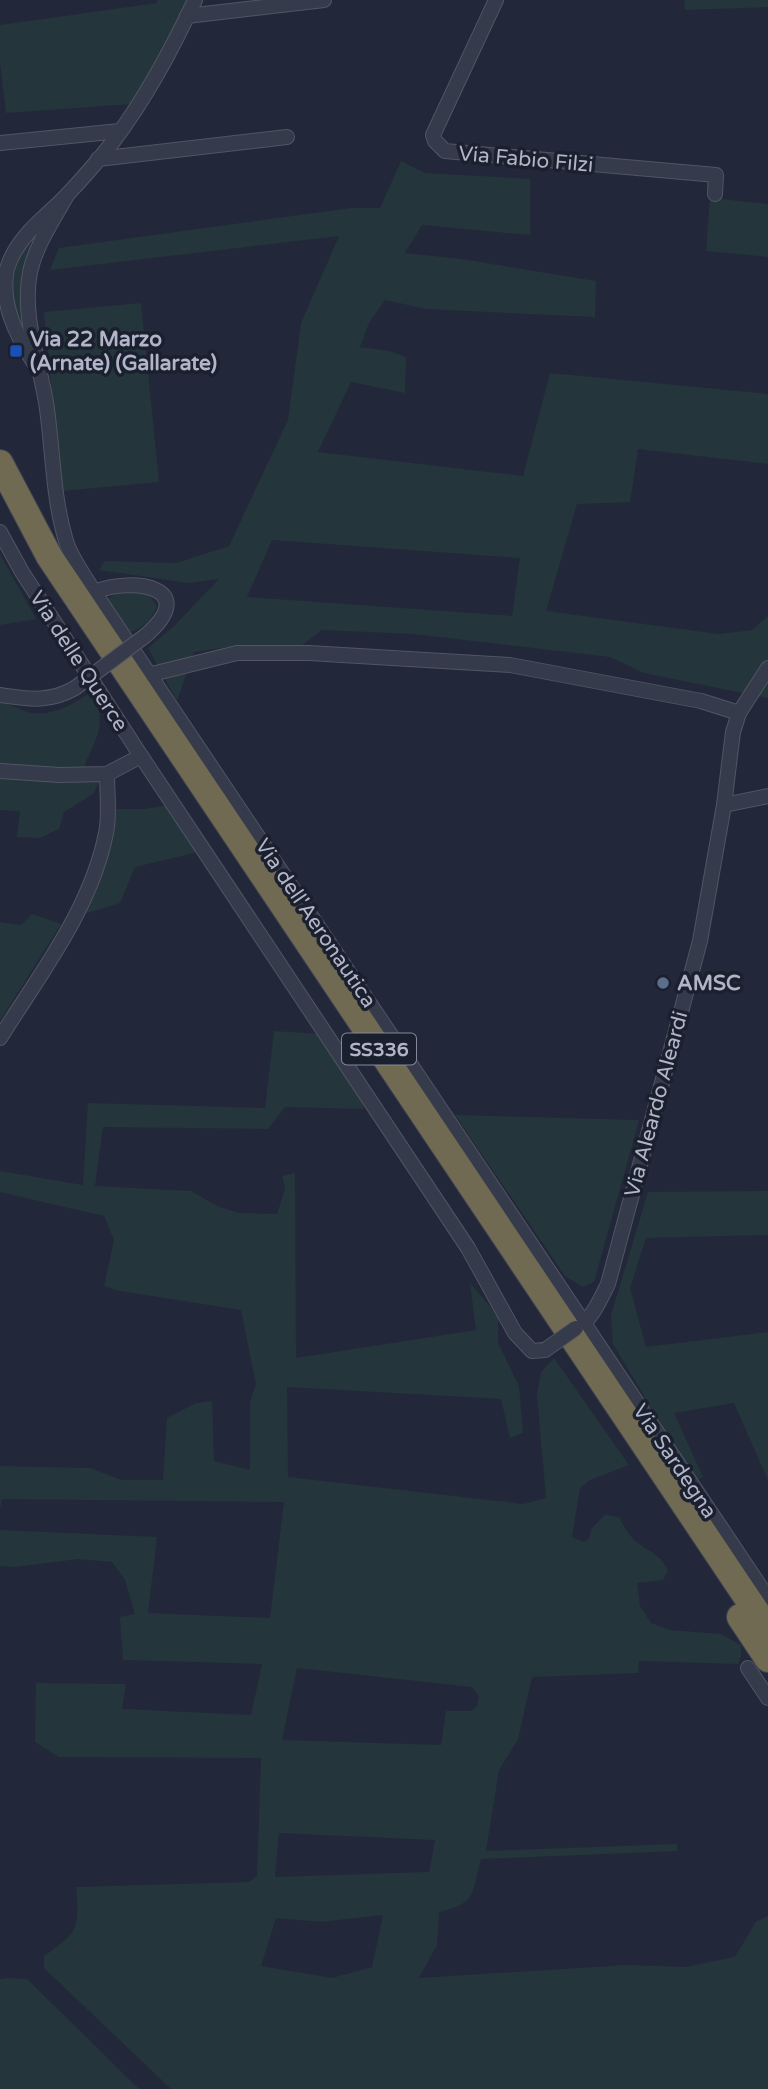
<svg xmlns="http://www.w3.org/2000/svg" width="768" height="2089" viewBox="0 0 768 2089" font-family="'Varela Round',sans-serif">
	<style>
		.green { fill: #24353b; fill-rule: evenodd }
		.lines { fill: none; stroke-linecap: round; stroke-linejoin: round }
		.street-casing { stroke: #515565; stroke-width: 16 }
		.highway-casing { stroke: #3e4252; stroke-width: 28 }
		.street { stroke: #353b4b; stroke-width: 14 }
		.highway { stroke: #716a52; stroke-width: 26 }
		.street-bridge-casing { stroke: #515565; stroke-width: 16; stroke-linecap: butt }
		.street-bridge { stroke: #353b4b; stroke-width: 14 }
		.transit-dot { fill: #1a4fb4; stroke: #1b202f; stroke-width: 2.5 }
		.service-dot { fill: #5c6f8a; stroke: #1b202f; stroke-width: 2.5 }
		.labels { text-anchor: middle; stroke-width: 7; stroke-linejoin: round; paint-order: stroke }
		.shield { fill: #1b202f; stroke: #848899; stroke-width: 2 }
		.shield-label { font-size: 19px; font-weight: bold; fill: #b1b5c7 }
		.street-label { font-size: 21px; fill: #b1b5c7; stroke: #1b202f }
		.poi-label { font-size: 21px; font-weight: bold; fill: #b1b5c7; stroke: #1b202f; text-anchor: start }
	</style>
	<rect width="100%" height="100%" fill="#22283a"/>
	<!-- green -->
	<g class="green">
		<polygon points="157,0 189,0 136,100 134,99 131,104 6,113 0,64 0,25 157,3"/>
		<polygon points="684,0 768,0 768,7 685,10"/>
		<path d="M401 161 425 173 530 179V235L422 225 405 253 461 259 596 281 595 317 426 309 385 300 369 323 360 347 389 351 406 357 405 393 351 382 318 452 523 476 550 373 768 394V464L638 449 630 502 577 504 546 611 719 634 752 630 768 616V698L644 673 610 657 413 634 322 630 301 646 242 645 194 652 177 701 148 648 174 626 219 579 189 583 99 570 105 561 176 563 229 546 288 420 301 323 339 236 50 270 59 248 351 208H380ZM272 540 520 558 512 616 247 597Z"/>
		<polygon points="710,198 768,204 768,257 706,251"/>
		<path d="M28 241 31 246 20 288 24 330 21 332 19 331C12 295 8 273 28 241Z"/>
		<polygon points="141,303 159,482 62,491 44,312"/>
		<polygon points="0,554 36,619 0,625"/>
		<path d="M142 592 150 596 157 606C152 620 143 628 128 633L106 599 119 593Z"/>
		<path d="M92 692C108 720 97 738 85 764L99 782 93 794 64 812 59 829 40 838 17 837 20 811 0 810V703C11 704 18 709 27 712 52 718 72 704 92 692Z"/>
		<polygon points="169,805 198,852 135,867 120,903 84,914 106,852 115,809 144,809"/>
		<polygon points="32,914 61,924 0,1021 0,922 21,925"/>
		<path d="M274 1031 322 1034 361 1093 364 1109 285 1107 268 1129 103 1127 95 1186 191 1191 217 1206 239 1213 277 1214 285 1189 282 1176 295 1173 296 1358 476 1330 470 1283 498 1316V1343L519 1386 523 1433 510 1438 501 1399 287 1387 288 1477 523 1504 546 1498 537 1395 541 1372 554 1358 629 1465 590 1480 580 1488 572 1537 584 1542 589 1539 591 1529 605 1515 619 1517C624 1528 630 1537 639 1544 653 1554 659 1554 668 1570L663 1580 637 1583 640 1606 651 1623 670 1630 721 1634 741 1645V1656L738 1664 639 1661 638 1673 532 1677 518 1739 499 1770 486 1851 677 1844V1851L481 1859C471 1894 478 1903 439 1912L437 1945 419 1978 627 1965 685 1967 735 1957 756 1922 768 1916V2089H171L44 1968V1956C78 1933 80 1928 76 1887L249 1882 257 1876 261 1758 59 1757 35 1742 36 1683 126 1684 122 1709 251 1715 262 1664 123 1660 120 1617 135 1614 125 1580 112 1562 78 1559 15 1567 0 1566V1530L157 1537 148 1613 270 1618 284 1502 2 1499 0 1510V1466L90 1468 121 1480H163L167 1418 196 1403 212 1401 214 1461 250 1470V1402L256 1384 241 1310 120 1291 104 1286 114 1240 104 1216 0 1192V1171L83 1185 88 1103 265 1108ZM297 1668 472 1687 479 1696 477 1706 470 1711H446L441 1745 282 1740ZM279 1833 435 1840V1841L429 1872 275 1877ZM383 1915 372 1967 332 1978 261 1966 276 1918 321 1922Z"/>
		<polygon points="455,1115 639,1120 594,1282 583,1287 565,1276"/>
		<polygon points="768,1191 768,1235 646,1238 630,1288 646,1347 768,1332 768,1480 734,1403 674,1413 703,1477 695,1481 613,1344 611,1315 648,1192"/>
		<polygon points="6,1978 27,1979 139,2089 0,2089 0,1979"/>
	</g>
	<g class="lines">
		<!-- street casing -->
		<g class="street-casing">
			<g id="street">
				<polyline points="496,0 433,135 435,141 445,151 716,175 715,194"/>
				<polyline points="187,16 324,0"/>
				<polyline points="0,143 120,131"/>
				<polyline points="98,159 287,137"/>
				<path d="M67 195C53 220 36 245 30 272 21 318 41 365 47 409 53 453 53 498 66 541 71 558 85 576 94 592L768 1598"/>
				<path d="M34 363C16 335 0 303 7 269 16 237 45 218 67 195 82 179 98 161 112 143 146 98 171 51 195 0"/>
				<polyline points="0,532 22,572 141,756 107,774 60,775 0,771"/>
				<path d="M94 592C135 576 201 588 145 636"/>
				<polyline points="152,674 237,653 309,653 409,659 510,665 701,701 739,713"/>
				<path d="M0 695C28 699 49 703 75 688"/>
				<polyline points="141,756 468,1248 515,1333 532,1351 545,1350"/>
				<polyline points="724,805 768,796"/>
				<path d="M0 1038C40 974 91 909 106 833 110 815 107 793 107 774"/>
				<path d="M578 1328C593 1317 600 1300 608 1284L700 941 724 805 733 732 739 713 768 668"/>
				<polyline points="748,1668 768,1698"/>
			</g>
		</g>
		<!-- highway casing -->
		<g class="highway-casing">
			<g id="highway">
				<polyline points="0,463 49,556 768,1629"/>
				<polyline points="740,1617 768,1659"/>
			</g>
		</g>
		<!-- street -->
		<use href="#street" class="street"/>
		<!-- highway -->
		<use href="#highway" class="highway"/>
		<!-- street-bridge casing -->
		<g class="street-bridge-casing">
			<g id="street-bridge">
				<polyline points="75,688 145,636"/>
				<polyline points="545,1350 576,1328"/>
			</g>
		</g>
		<!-- street-bridge -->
		<use href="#street-bridge" class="street-bridge"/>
	</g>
	<!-- markers -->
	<rect class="transit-dot" x="9" y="344" width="14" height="14" rx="3.5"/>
	<circle class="service-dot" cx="663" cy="983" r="7"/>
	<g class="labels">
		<!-- shield labels -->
		<rect class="shield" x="342" y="1033.5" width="74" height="31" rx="5"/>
		<g class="shield-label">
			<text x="379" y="1056">SS336</text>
		</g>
		<!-- street labels -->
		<g class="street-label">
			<text transform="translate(526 159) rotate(5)" y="7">Via Fabio Filzi</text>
			<text transform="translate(79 661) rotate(57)" y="7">Via delle Querce</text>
			<text transform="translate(316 923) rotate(56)" y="7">Via dell'Aeronautica</text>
			<text transform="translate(656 1104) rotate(-75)" y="7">Via Aleardo Aleardi</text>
			<text transform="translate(675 1461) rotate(56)" y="7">Via Sardegna</text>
		</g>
		<!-- poi labels -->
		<g class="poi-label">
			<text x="30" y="346">Via 22 Marzo<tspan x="30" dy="24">(Arnate) (Gallarate)</tspan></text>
			<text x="677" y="990">AMSC</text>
		</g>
	</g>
</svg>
